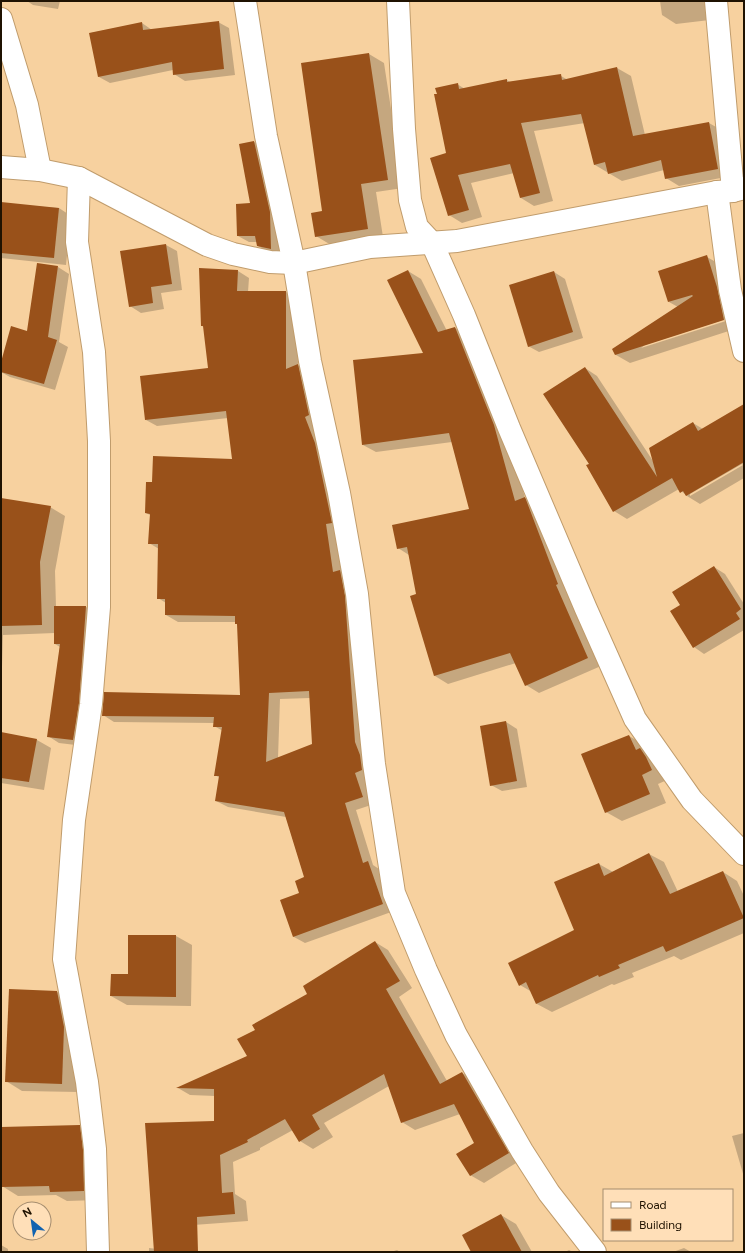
<svg xmlns="http://www.w3.org/2000/svg" width="745" height="1253" viewBox="0 0 745 1253" font-family="Figtree,sans-serif">
	<style>
		.shadow { fill: #0003; fill-rule: evenodd }
		.building { fill: #99511a; fill-rule: evenodd }
		.lines { fill: none; stroke-linecap: round; stroke-linejoin: round }
		.minor-casing { stroke: #c09c6c; stroke-width: 24 }
		.minor { stroke: #fff; stroke-width: 22 }
	</style>
	<rect width="100%" height="100%" fill="#f7d19f"/>
	<!-- shadow -->
	<g class="shadow">
		<polygon points="27,1 60,1 58,9 33,5"/>
		<polygon points="660,1 721,1 718,19 676,24 662,15"/>
		<polygon points="218,22 229,28 235,75 185,81 174,74 173,70 110,83 99,77 91,33 142,23 152,30"/>
		<polygon points="369,54 384,63 403,188 376,192 383,237 331,245 316,236"/>
		<polygon points="617,68 631,76 645,135 709,123 723,131 731,176 679,186 666,178 664,170 622,181 595,165 585,123 534,131 553,201 534,206 521,198 514,173 471,183 482,217 462,223 449,215 447,154 457,84 465,89 507,80 511,83 561,76 568,80"/>
		<polygon points="254,142 265,148 282,255 269,252 258,246 257,242 249,242 238,236 251,204"/>
		<polygon points="1,204 59,208 71,216 66,265 1,258"/>
		<polygon points="166,245 177,251 182,290 161,293 164,309 141,313 130,306"/>
		<path d="M707 257 721 265 738 328 630 363 616 355 613 350 678 307 669 302ZM729 318V320L641 348 645 345Z"/>
		<polygon points="58,267 69,274 59,342 68,347 55,390 10,377 1,372 1,365 28,332"/>
		<path d="M238 271 249 278 248 292H286L297 299 298 365 309 372 344 573 374 804 356 810 373 865 379 869 394 911 305 943 294 937 300 894 305 878 286 817 228 807 216 801 220 778 215 775 223 731 214 726V723L114 722 103 715 241 696 238 624 236 622H178L166 615V603L158 598 159 549 149 543 150 515 146 513 153 483 233 460 228 418 157 426 146 420 209 368 204 327 202 326ZM310 698 313 745 278 758 280 699Z"/>
		<polygon points="408,271 421,279 447,331 455,328 469,336 508,433 525,498 538,506 601,666 539,693 526,685 516,663 448,684 435,676 409,555 398,548 470,510 452,442 376,452 363,445 424,354"/>
		<polygon points="554,272 565,279 583,338 539,352 528,346"/>
		<path d="M585 368 597 376 653 461 693 423 703 429 744 405V478L700 504 687 496 679 489 627 519 614 511 588 465 590 464ZM742 464 743 465 690 496V494Z"/>
		<polygon points="1,499 50,507 65,516 55,571 56,607 86,607 97,613 84,746 59,743 48,736 60,647 55,644 55,633 3,635 1,699"/>
		<polygon points="714,567 725,574 744,604 744,630 704,654 694,647 681,605"/>
		<polygon points="506,722 517,729 527,787 502,791 491,785"/>
		<polygon points="1,733 37,740 51,748 44,790 1,783"/>
		<polygon points="629,736 645,745 667,780 658,784 666,803 622,821 606,812"/>
		<polygon points="649,854 664,862 678,892 723,872 737,881 744,896 744,933 681,960 674,956 632,973 634,977 614,985 612,984 552,1012 537,1004 532,992 520,985 576,931 599,864 613,872"/>
		<polygon points="129,936 176,936 192,945 191,1006 127,1005 111,996 129,975"/>
		<polygon points="375,942 388,950 412,988 399,997 447,1081 462,1073 476,1080 521,1160 484,1183 470,1175 475,1143 460,1114 415,1130 402,1122 389,1086 324,1123 333,1137 313,1149 300,1141 293,1130 260,1148 260,1150 233,1162 235,1194 246,1201 248,1221 166,1227 215,1122 215,1096 190,1095 178,1088 248,1056 256,1030 309,994"/>
		<polygon points="57,992 73,1001 78,1092 22,1091 6,1081"/>
		<polygon points="79,1126 95,1135 99,1200 67,1201 56,1195 18,1196 2,1186"/>
		<polygon points="744,1133 744,1177 732,1136"/>
		<polygon points="501,1215 516,1224 532,1252 468,1252 472,1250"/>
		<polygon points="1,1245 8,1249 8,1252 1,1252"/>
		<polygon points="149,1248 183,1252 149,1252"/>
		<polygon points="684,1248 691,1252 673,1252"/>
		<polygon points="397,1250 400,1252 391,1252"/>
		<polygon points="569,1250 573,1252 565,1252"/>
	</g>
	<!-- building -->
	<g class="building">
		<polygon points="219,21 224,69 173,75 172,62 98,77 89,33 142,22 143,30"/>
		<polygon points="369,53 388,180 361,184 368,229 315,237 311,213 322,211 301,63"/>
		<polygon points="617,67 633,136 709,122 718,169 665,179 661,160 608,174 605,162 594,165 581,114 521,123 540,193 520,198 510,164 458,175 469,210 448,216 430,158 446,153 434,94 437,94 435,88 458,83 459,89 507,79 507,82 561,74 562,80"/>
		<polygon points="254,141 270,212 271,249 257,246 255,236 237,236 236,204 250,203 239,144"/>
		<polygon points="1,202 59,208 54,258 1,253"/>
		<polygon points="166,244 172,284 151,287 153,303 129,307 120,251"/>
		<polygon points="707,255 717,287 724,320 615,355 612,349 693,296 692,295 668,302 658,271"/>
		<polygon points="37,263 58,266 48,337 57,340 44,384 1,372 1,362 11,326 27,331"/>
		<path d="M199 268 238 270 237 291H286V369L298 364 309 415 305 417 315 443 332 523 326 524 333 572 340 570 345 596 355 742 360 755 362 770 355 773 363 797 345 803 363 863 368 861 383 904 293 937 280 900 299 893 295 881 304 877 284 812 215 801 219 776H214L222 727H213L214 717 102 716 104 692 240 695 237 624H235V616L165 615V599H157L158 544H148L150 514 145 513 146 482H152L153 456 232 459 226 411 145 420 140 376 208 368 203 326H201ZM309 691 312 744 266 762 269 693Z"/>
		<polygon points="408,270 438,332 455,327 494,425 515,501 525,497 558,584 556,585 588,658 525,686 510,653 434,676 410,596 416,594 407,547 397,549 392,525 469,509 449,433 362,445 353,360 423,353 387,280"/>
		<polygon points="554,271 573,332 528,347 509,285"/>
		<polygon points="585,367 657,477 649,448 693,422 698,431 744,404 744,462 686,496 683,491 680,493 672,478 613,512 586,465 589,464 543,394"/>
		<polygon points="1,498 51,506 40,562 42,625 1,626"/>
		<polygon points="714,566 741,609 736,613 740,619 693,648 670,611 680,605 672,592"/>
		<polygon points="54,606 86,606 79,703 73,740 47,737 60,644 54,644"/>
		<polygon points="506,721 517,781 490,786 480,726"/>
		<polygon points="1,732 37,739 29,782 1,778"/>
		<polygon points="629,735 636,750 640,748 646,757 652,770 642,775 650,794 605,813 581,754"/>
		<polygon points="649,853 670,894 723,871 744,918 666,952 663,946 618,965 620,968 599,977 598,975 536,1004 526,982 519,986 508,963 574,930 554,882 599,863 604,876"/>
		<polygon points="128,935 176,935 176,997 110,996 111,974 128,974"/>
		<polygon points="375,941 400,981 386,989 440,1084 462,1072 509,1153 470,1176 456,1154 474,1143 454,1104 401,1123 384,1074 312,1115 320,1129 299,1142 285,1119 247,1140 248,1142 220,1155 222,1193 233,1192 235,1214 197,1217 198,1252 154,1252 145,1123 214,1121 214,1089 176,1088 247,1056 237,1039 255,1030 252,1025 307,994 303,986"/>
		<polygon points="9,989 57,991 64,1027 62,1084 5,1082"/>
		<polygon points="80,1125 83,1150 84,1191 50,1192 49,1186 1,1187 1,1127"/>
		<polygon points="501,1214 522,1252 471,1252 462,1235"/>
	</g>
	<g class="lines">
		<!-- minor casing -->
		<g class="minor-casing">
			<g id="minor">
				<polyline points="245,1 266,136 294,263 310,361 339,493 357,594 374,764 394,893 426,970 456,1035 522,1151 549,1193 595,1252"/>
				<polyline points="398,1 404,129 410,200 417,227 432,243 464,315 509,428 586,609 635,719 692,800 744,854"/>
				<polyline points="716,1 733,191"/>
				<polyline points="1,19 27,105 40,170"/>
				<polyline points="1,167 40,170 79,178 207,245 233,254 270,262 294,263 370,247 457,241 717,192 733,191 744,188"/>
				<polyline points="79,178 77,242 94,352 99,441 99,607 91,704 74,820 64,959 87,1082 95,1149 98,1252"/>
				<polyline points="717,192 730,290 744,351"/>
			</g>
		</g>
		<!-- minor -->
		<use href="#minor" class="minor"/>
	</g>
	<!-- border -->
	<rect width="745" height="1253" fill="none" stroke="#1f1201" stroke-width="4"/>
	<!-- legend -->
	<rect x="603" y="1189" width="130" height="52" fill="#ffdfb8" stroke="#a58d6f"/>
	<rect x="611" y="1202" width="20" height="6" fill="#ffffff" stroke="#a58d6f"/>
	<text x="639" y="1209" font-size="12" fill="#1f1201">Road</text>
	<rect x="611" y="1219" width="20" height="12" fill="#99511a" stroke="#a58d6f"/>
	<text x="639" y="1229" font-size="12" fill="#1f1201">Building</text>
	<!-- north arrow -->
	<g transform="translate(32 1221) rotate(331)"><circle r="19" fill="#ffdfb8" stroke="#a58d6f"/>
	<path d="M0-3L7 15L0 10L-7 15Z" fill="#1162b0"/>
	<text y="-6" font-size="11" font-weight="bold" text-anchor="middle" fill="#1f1201">N</text>
	</g>
</svg>
